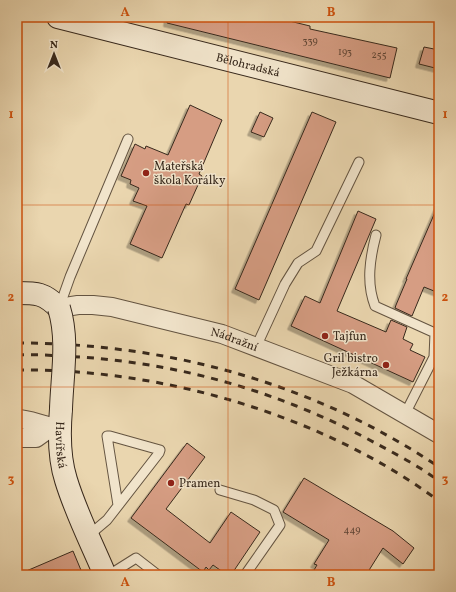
<svg xmlns="http://www.w3.org/2000/svg" width="456" height="592" viewBox="0 0 456 592" font-family="Vollkorn,serif">
	<style>
		.building { fill: #d69d83; stroke: #38291c; filter: url(#shadow) }
		.lines { fill: none; stroke-linecap: round; stroke-linejoin: round }
		.lane-casing { stroke: #645441; stroke-width: 11 }
		.street-casing { stroke: #645441; stroke-width: 20 }
		.secondary-casing { stroke: #38291c; stroke-width: 24 }
		.lane { stroke: #f1e4cb; stroke-width: 9 }
		.street { stroke: #f1e4cb; stroke-width: 18 }
		.secondary { stroke: #f1e4cb; stroke-width: 22 }
		.rail { stroke: #38291c; stroke-width: 3; stroke-dasharray: 7 7; stroke-linecap: butt }
		.secondary-bridge-casing { stroke: #38291c; stroke-width: 24; stroke-linecap: butt }
		.secondary-bridge { stroke: #f1e4cb; stroke-width: 22 }
		.grid { fill: none; stroke: #ce520e; stroke-width: 1; stroke-opacity: 0.55 }
		.poi-dot { fill: #8f2418; stroke: #f1e4cb; stroke-width: 1.5 }
		.labels { text-anchor: middle; stroke-width: 3; stroke-linejoin: round; paint-order: stroke }
		.number-label { font-size: 10px; fill: #604636 }
		.street-label { font-size: 12px; fill: #38291c; stroke: #f1e4cb }
		.poi-label { font-size: 12px; fill: #38291c; stroke: #f1e4cb; text-anchor: start }
		.neatline { fill: none; stroke: #ce520e; stroke-width: 1.5 }
		.grid-label { font-size: 13px; text-anchor: middle; font-weight: bold; fill: #ce520e }
	</style>
	<defs>
		<filter id="shadow"><feDropShadow dx="-3.5" dy="3.5" stdDeviation="0" flood-color="#0004"/></filter>
	</defs>
	<rect width="100%" height="100%" fill="#ead6af"/>
	<filter id="stains"><feTurbulence type="fractalNoise" baseFrequency=".005" numOctaves="4"/><feColorMatrix values="0 0 0 0 .2 0 0 0 0 .09 0 0 0 0 .02 0 0 0 .5 -.17"/></filter>
	<radialGradient id="worn" r=".72"><stop offset=".6" stop-color="#630" stop-opacity="0"/><stop offset="1" stop-color="#630" stop-opacity=".3"/></radialGradient>
	<!-- building -->
	<g class="building">
		<polygon points="168,17 273,17 310,26 310,29 397,48 390,78 167,23"/>
		<polygon points="424,47 439,50 439,69 419,64"/>
		<polygon points="190,105 222,120 199,174 202,176 189,205 186,204 162,258 130,244 147,206 133,201 139,188 130,184 131,180 121,176 135,144 145,149 146,146 168,155"/>
		<polygon points="260,112 273,118 264,137 251,132"/>
		<polygon points="312,112 336,122 259,300 235,289"/>
		<polygon points="439,203 439,293 424,287 412,316 395,308 396,305 407,279 406,279"/>
		<polygon points="358,211 376,219 337,311 386,332 391,320 407,327 403,339 413,344 410,350 425,357 413,382 291,326 305,296 320,303"/>
		<polygon points="187,443 205,457 166,509 210,543 231,512 260,532 231,575 227,575 213,565 209,570 206,567 203,572 131,518"/>
		<polygon points="304,478 393,531 414,548 403,564 383,548 366,575 311,575 317,565 314,564 329,540 283,512"/>
		<polygon points="73,551 83,575 17,575"/>
	</g>
	<g class="lines">
		<!-- lane casing -->
		<g class="lane-casing">
			<g id="lane">
				<path d="M376 235C370 258 366 283 375 306L435 333 434 357 405 414"/>
				<polyline points="59,308 70,277 128,139"/>
				<polyline points="256,347 285,284 298,263 316,251 359,162"/>
				<polyline points="220,490 254,500 274,510 280,525 245,575"/>
				<polyline points="88,536 107,520 159,453 160,450 110,436 107,436 118,505"/>
				<polyline points="109,575 136,558 158,575"/>
			</g>
		</g>
		<!-- street casing -->
		<g class="street-casing">
			<g id="street">
				<path id="s1" d="M59 308 78 305H93L112 307 222 334 353 384 439 434"/>
				<path d="M17 419C33 419 44 428 60 427"/>
				<polyline points="17,438 36,438 50,428"/>
			</g>
		</g>
		<!-- secondary casing -->
		<g class="secondary-casing">
			<g id="secondary">
				<path id="s2" d="M58 17 439 113"/>
				<path d="M17 293C37 293 44 293 59 308"/>
				<path id="s3" d="M61 409C59 432 59 458 66 480 76 513 92 544 105 575"/>
			</g>
		</g>
		<!-- lane -->
		<use href="#lane" class="lane"/>
		<!-- street -->
		<use href="#street" class="street"/>
		<!-- secondary -->
		<use href="#secondary" class="secondary"/>
		<!-- rail -->
		<g class="rail">
			<path d="M17 343C167 343 314 383 439 467"/>
			<path d="M17 355C38 354 60 356 80 357 185 364 286 394 377 444 398 455 420 467 439 481"/>
			<path d="M17 370C161 368 323 415 439 501"/>
		</g>
		<!-- secondary-bridge casing -->
		<g class="secondary-bridge-casing">
			<path id="secondary-bridge" d="M59 308C69 340 62 376 61 409"/>
		</g>
		<!-- secondary-bridge -->
		<use href="#secondary-bridge" class="secondary-bridge"/>
	</g>
	<!-- grid -->
	<path class="grid" d="M228 17V575M17 205H439M17 387H439"/>
	<!-- markers -->
	<g class="poi-dot">
		<circle cx="146" cy="173" r="4"/>
		<circle cx="325" cy="336" r="4"/>
		<circle cx="386" cy="365" r="4"/>
		<circle cx="171" cy="483" r="4"/>
	</g>
	<g class="labels">
		<!-- number labels -->
		<g class="number-label">
			<text x="310" y="44">339</text>
			<text x="345" y="55">193</text>
			<text x="379" y="58">255</text>
			<text x="352" y="533">449</text>
		</g>
		<!-- street labels -->
		<g class="street-label">
			<text dy="4" stroke="none"><textPath href="#s2" startOffset="196">Bělohradská</textPath></text>
			<text dy="4" stroke="none"><textPath href="#s1" startOffset="180">Nádražní</textPath></text>
			<text dy="4" stroke="none"><textPath href="#s3" startOffset="36">Havířská</textPath></text>
		</g>
		<!-- poi labels -->
		<g class="poi-label">
			<text x="154" y="170">Mateřská<tspan x="154" dy="14">škola Korálky</tspan></text>
			<text x="333" y="340">Tajfun</text>
			<text x="378" y="362" text-anchor="end">Gril bistro<tspan x="378" dy="14">Ježkárna</tspan></text>
			<text x="179" y="487">Pramen</text>
		</g>
	</g>
	<!-- margin -->
	<rect width="456" height="592" fill="none" stroke="#ead6af" stroke-width="44"/>
	<!-- north arrow -->
	<g transform="translate(54 54)" stroke="#f1e4cb" stroke-width="3" paint-order="stroke">
	<path d="M0-3L7 15L0 10L-7 15Z" fill="#38291c"/>
	<text y="-6" font-size="11" font-weight="bold" text-anchor="middle" fill="#38291c">N</text>
	</g>
	<rect x="22" y="22" width="412" height="548" class="neatline"/>
	<g class="grid-label">
		<text x="125" y="16">A</text>
		<text x="331" y="16">B</text>
		<text x="11" y="118">1</text>
		<text x="445" y="118">1</text>
		<text x="11" y="301">2</text>
		<text x="445" y="301">2</text>
		<text x="11" y="483">3</text>
		<text x="445" y="483">3</text>
		<text x="125" y="586">A</text>
		<text x="331" y="586">B</text>
	</g>
	<rect width="100%" height="100%" filter="url(#stains)"/>
	<rect width="100%" height="100%" fill="url(#worn)"/>
</svg>
